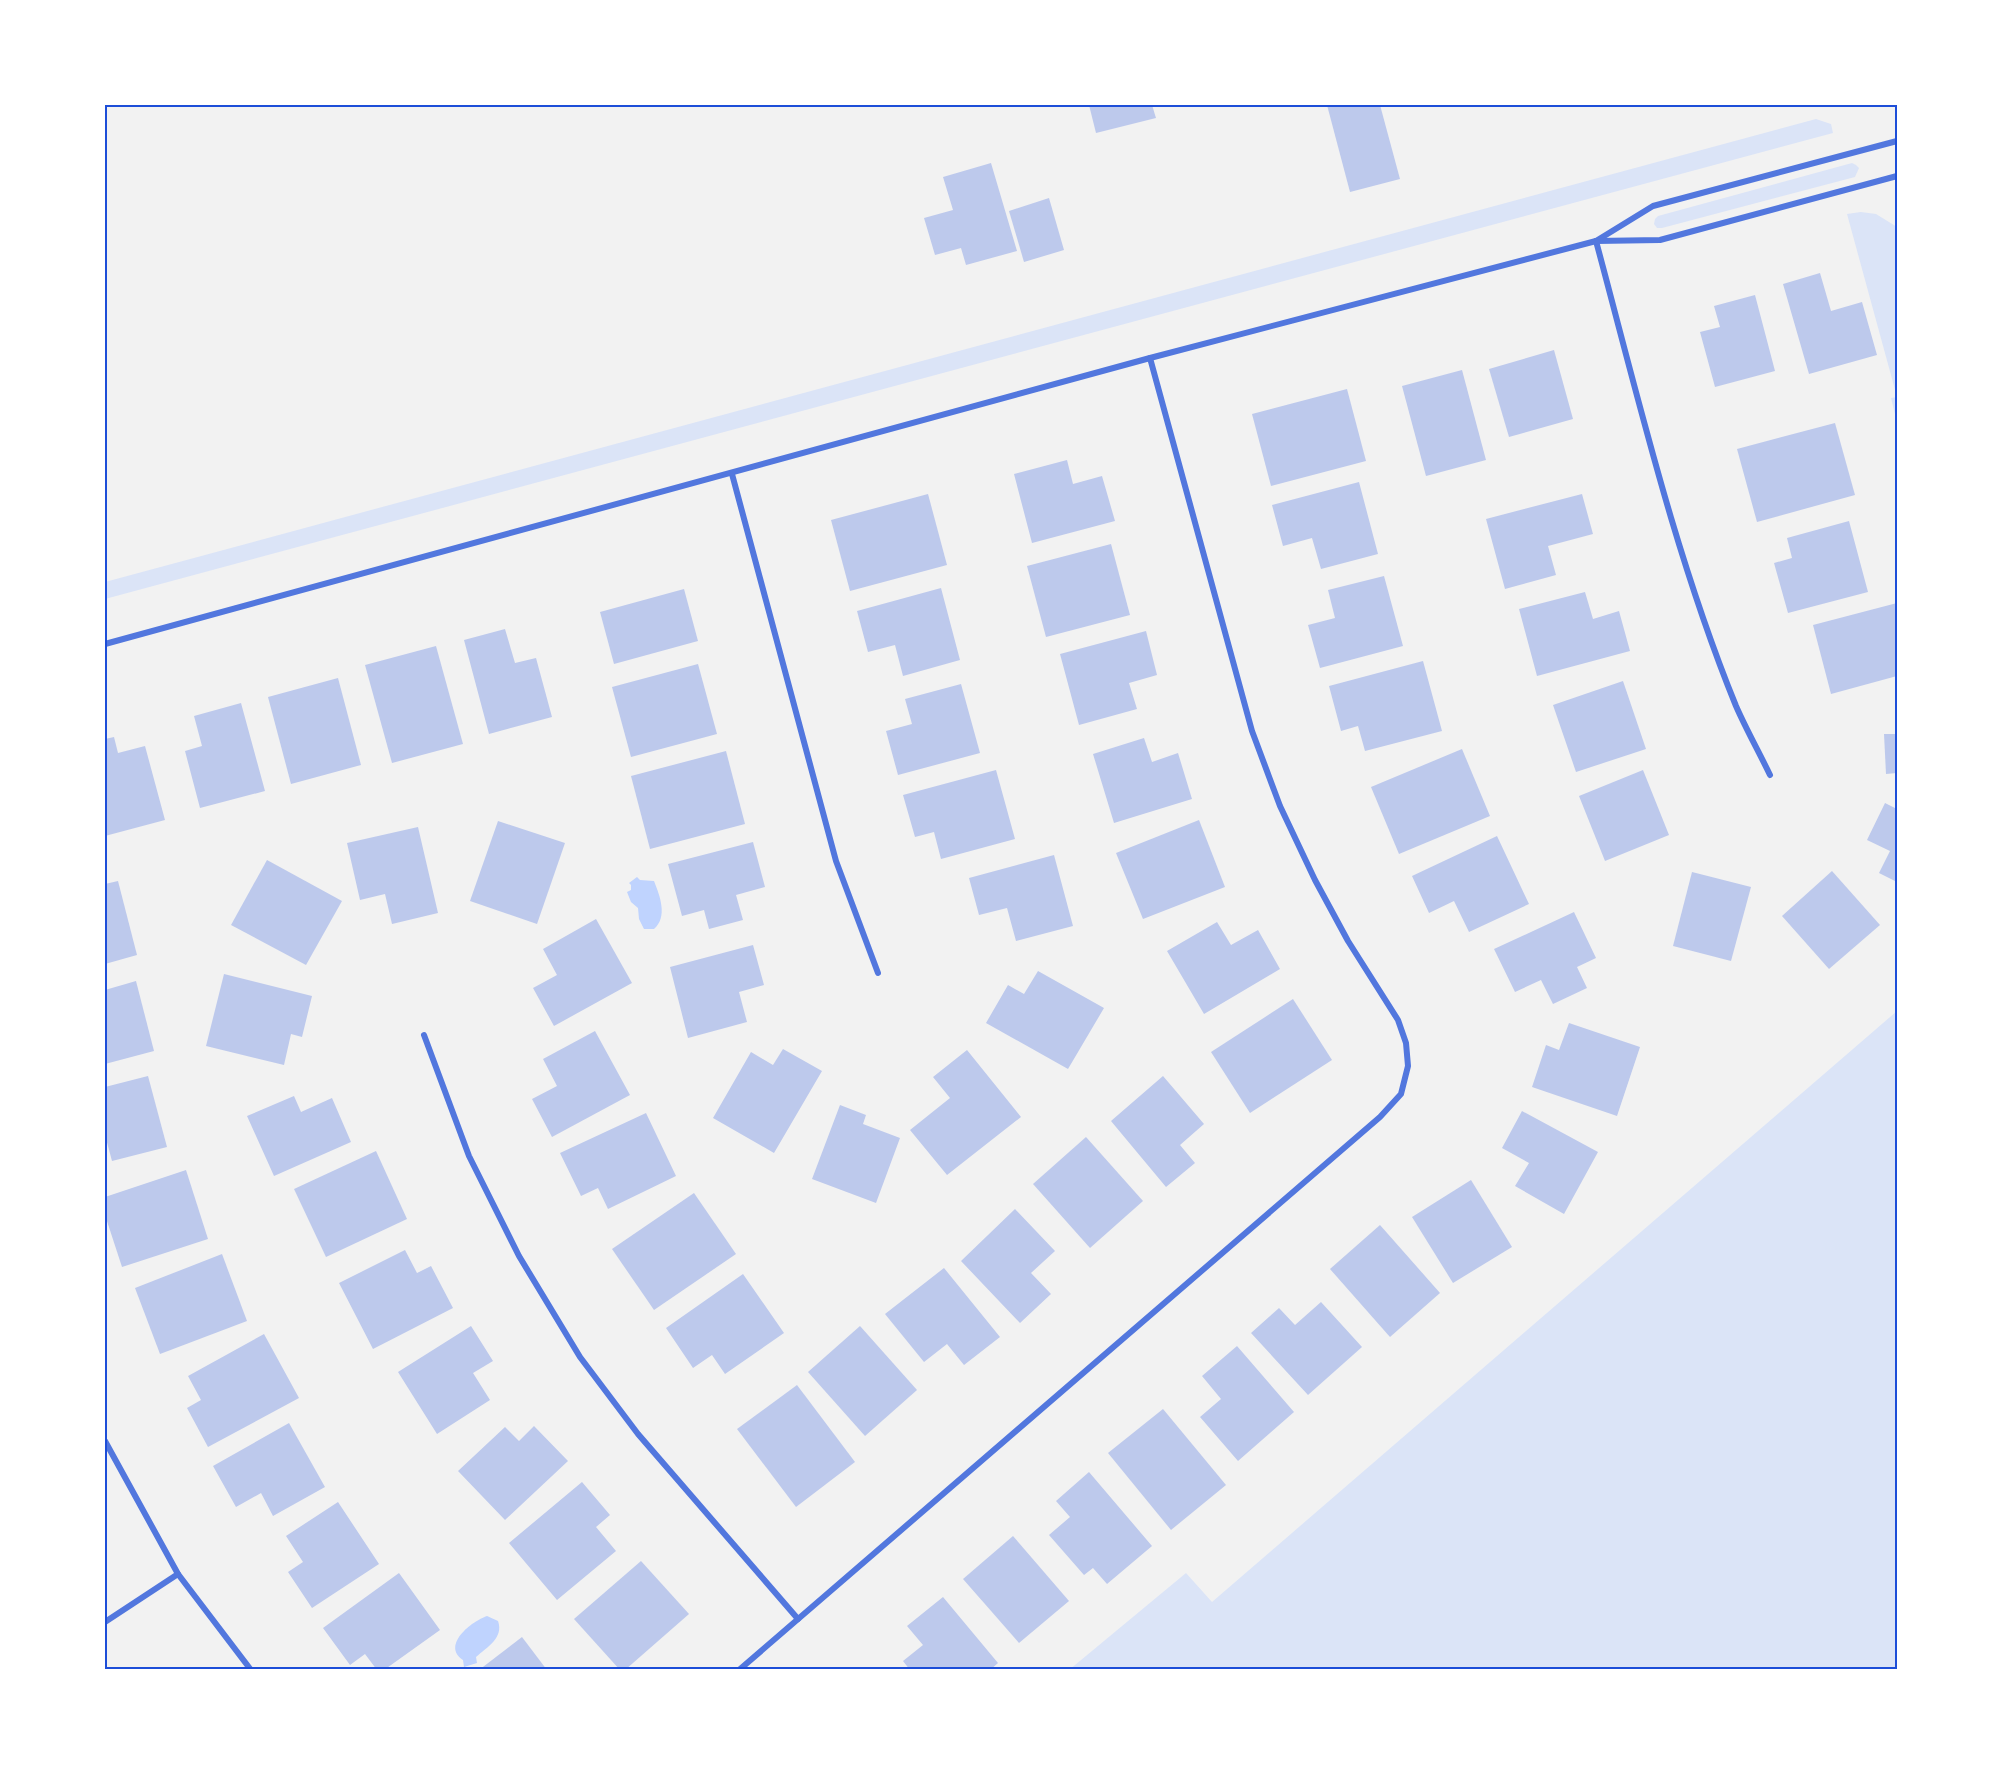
<svg xmlns="http://www.w3.org/2000/svg" width="2002" height="1775" viewBox="0 0 2002 1775" font-family="'Sofia Sans Condensed',sans-serif">
	<style>
		.green { fill: #dbe4f7 }
		.water { fill: #bfd3fe }
		.building { fill: #bdc9ec }
		.lines { fill: none; stroke-linecap: round; stroke-linejoin: round }
		.minor { stroke: #5277de; stroke-width: 6 }
		.neatline { fill: none; stroke: #1d4ed8; stroke-width: 2 }
	</style>
	<rect width="100%" height="100%" fill="#f2f2f2"/>
	<!-- green -->
	<g class="green">
		<polygon points="1816,119 1831,124 1833,133 105,599 105,582"/>
		<polygon points="1852,163 1856,165 1859,168 1855,177 1662,228 1657,228 1654,224 1655,219 1658,216"/>
		<polygon points="1861,212 1876,214 1897,227 1897,422 1891,398 1897,397 1847,214"/>
		<polygon points="1897,1011 1897,1670 1069,1670 1186,1573 1212,1602"/>
	</g>
	<!-- water -->
	<g class="water">
		<path d="M637 877 640 880 654 881C660 896 668 917 654 929H644L639 919 638 908 631 902 627 892 631 890V885L629 883Z"/>
		<path d="M487 1616 498 1621C504 1638 487 1647 476 1657L477 1663 464 1667 463 1660C441 1645 472 1621 487 1616Z"/>
	</g>
	<!-- building -->
	<g class="building">
		<polygon points="1089,105 1152,105 1156,118 1096,133"/>
		<polygon points="1327,105 1380,105 1400,179 1350,192"/>
		<polygon points="991,163 1017,251 966,265 961,248 935,255 924,218 953,210 943,177"/>
		<polygon points="1049,198 1064,250 1024,262 1009,211"/>
		<polygon points="1820,273 1831,311 1862,302 1877,355 1809,374 1783,284"/>
		<polygon points="1755,295 1775,371 1715,387 1700,332 1720,327 1714,306"/>
		<polygon points="1554,350 1573,419 1509,437 1489,369"/>
		<polygon points="1462,370 1486,460 1426,476 1402,386"/>
		<polygon points="1347,389 1366,461 1271,486 1252,414"/>
		<polygon points="1835,423 1855,495 1757,522 1737,449"/>
		<polygon points="1067,460 1073,484 1102,476 1115,521 1032,543 1014,474"/>
		<polygon points="1359,482 1378,554 1321,569 1312,538 1283,546 1272,505"/>
		<polygon points="928,494 947,565 850,591 831,520"/>
		<polygon points="1582,494 1593,534 1548,546 1556,575 1505,589 1486,519"/>
		<polygon points="1849,521 1868,592 1788,613 1774,563 1792,558 1787,538"/>
		<polygon points="1111,544 1130,615 1046,637 1027,566"/>
		<polygon points="1384,576 1403,646 1320,668 1308,625 1335,618 1328,590"/>
		<polygon points="941,588 960,660 903,676 895,645 868,652 857,611"/>
		<polygon points="684,589 698,641 614,664 600,612"/>
		<polygon points="1585,592 1593,619 1619,611 1630,651 1537,676 1519,609"/>
		<polygon points="1897,603 1897,676 1831,694 1813,625"/>
		<polygon points="505,629 515,663 536,658 552,717 489,734 464,640"/>
		<polygon points="1146,631 1157,675 1129,683 1137,709 1079,725 1060,654"/>
		<polygon points="436,646 463,744 392,763 365,665"/>
		<polygon points="1423,661 1442,731 1365,751 1358,726 1341,731 1329,686"/>
		<polygon points="698,664 717,734 631,757 612,687"/>
		<polygon points="338,678 361,765 291,784 268,697"/>
		<polygon points="1623,681 1646,749 1576,772 1553,705"/>
		<polygon points="961,684 980,753 898,775 886,731 912,724 905,699"/>
		<polygon points="241,703 265,791 200,808 185,751 202,746 194,716"/>
		<polygon points="1884,734 1897,734 1897,773 1886,774"/>
		<polygon points="114,737 118,753 145,746 165,820 105,836 105,739"/>
		<polygon points="1144,738 1152,762 1178,753 1192,799 1114,823 1093,754"/>
		<polygon points="1462,749 1490,816 1399,854 1371,787"/>
		<polygon points="726,751 745,824 650,849 631,776"/>
		<polygon points="996,770 1015,839 941,859 934,832 915,837 903,795"/>
		<polygon points="1643,770 1669,835 1605,861 1579,796"/>
		<polygon points="1885,803 1897,809 1897,882 1879,873 1890,851 1867,840"/>
		<polygon points="1199,820 1225,887 1143,919 1116,853"/>
		<polygon points="498,821 565,843 537,924 470,901"/>
		<polygon points="418,827 438,913 392,924 385,894 360,900 347,843"/>
		<polygon points="1497,836 1529,904 1469,932 1454,901 1429,913 1412,876"/>
		<polygon points="753,842 765,887 736,895 743,920 709,929 704,910 682,916 668,864"/>
		<polygon points="1054,855 1073,926 1016,941 1007,908 979,915 969,878"/>
		<polygon points="267,860 342,901 306,965 231,925"/>
		<polygon points="1832,871 1880,925 1829,969 1782,916"/>
		<polygon points="1692,872 1751,887 1731,961 1673,946"/>
		<polygon points="118,881 137,955 105,964 105,884"/>
		<polygon points="1574,912 1596,958 1577,967 1587,988 1553,1004 1541,980 1515,992 1494,949"/>
		<polygon points="596,919 632,983 554,1026 533,988 557,975 543,949"/>
		<polygon points="1217,922 1231,945 1258,930 1280,969 1204,1014 1167,951"/>
		<polygon points="753,945 764,985 739,992 747,1022 688,1038 670,967"/>
		<polygon points="1038,971 1104,1008 1068,1069 986,1023 1008,985 1024,994"/>
		<polygon points="224,974 312,996 302,1037 291,1034 284,1065 206,1046"/>
		<polygon points="136,981 154,1051 105,1064 105,990"/>
		<polygon points="1293,999 1332,1060 1250,1113 1211,1052"/>
		<polygon points="1569,1023 1640,1047 1617,1116 1532,1087 1546,1045 1559,1050"/>
		<polygon points="595,1031 630,1095 552,1137 532,1099 557,1086 543,1059"/>
		<polygon points="783,1049 822,1071 774,1153 713,1118 751,1052 773,1065"/>
		<polygon points="967,1050 1021,1117 947,1175 910,1130 950,1098 933,1077"/>
		<polygon points="148,1076 167,1147 112,1161 105,1135 105,1087"/>
		<polygon points="1163,1076 1204,1124 1180,1145 1195,1163 1166,1187 1111,1121"/>
		<polygon points="294,1096 301,1112 332,1098 351,1142 274,1176 247,1116"/>
		<polygon points="840,1105 866,1115 863,1124 900,1138 876,1203 812,1179"/>
		<polygon points="1522,1111 1598,1152 1564,1214 1515,1186 1529,1163 1502,1148"/>
		<polygon points="646,1113 676,1176 608,1209 598,1188 581,1196 560,1153"/>
		<polygon points="1086,1137 1143,1201 1090,1248 1033,1184"/>
		<polygon points="376,1151 407,1219 326,1257 294,1189"/>
		<polygon points="186,1170 208,1239 122,1267 105,1215 105,1197"/>
		<polygon points="1471,1180 1512,1247 1453,1283 1412,1217"/>
		<polygon points="694,1193 736,1254 654,1310 612,1249"/>
		<polygon points="1015,1209 1055,1251 1031,1273 1051,1294 1020,1323 961,1261"/>
		<polygon points="1380,1225 1440,1293 1390,1337 1330,1269"/>
		<polygon points="405,1250 417,1273 431,1266 453,1308 373,1349 339,1283"/>
		<polygon points="222,1254 247,1321 160,1354 135,1288"/>
		<polygon points="944,1268 1000,1337 964,1365 947,1344 924,1362 885,1314"/>
		<polygon points="743,1274 784,1333 725,1374 712,1355 693,1368 666,1328"/>
		<polygon points="1321,1302 1362,1347 1308,1395 1251,1333 1279,1308 1295,1325"/>
		<polygon points="471,1326 493,1361 473,1373 490,1400 437,1434 398,1372"/>
		<polygon points="860,1326 917,1390 865,1436 808,1372"/>
		<polygon points="264,1334 299,1398 208,1447 187,1408 201,1400 188,1376"/>
		<polygon points="1237,1346 1294,1412 1238,1461 1200,1417 1221,1399 1202,1376"/>
		<polygon points="797,1385 855,1462 796,1507 737,1429"/>
		<polygon points="1163,1409 1226,1485 1171,1530 1108,1453"/>
		<polygon points="289,1423 325,1487 273,1516 261,1493 236,1507 213,1466"/>
		<polygon points="534,1426 568,1461 505,1520 458,1471 505,1427 519,1441"/>
		<polygon points="1089,1472 1152,1546 1107,1584 1093,1568 1084,1575 1049,1535 1070,1517 1056,1501"/>
		<polygon points="582,1482 610,1515 596,1527 616,1551 557,1600 509,1543"/>
		<polygon points="338,1502 379,1564 312,1608 288,1572 303,1562 286,1536"/>
		<polygon points="1013,1536 1069,1601 1019,1643 963,1579"/>
		<polygon points="641,1561 689,1614 625,1670 620,1670 574,1619"/>
		<polygon points="399,1573 440,1630 384,1670 377,1670 365,1654 350,1665 323,1628"/>
		<polygon points="943,1597 998,1663 990,1670 910,1670 903,1661 923,1645 907,1626"/>
		<polygon points="522,1637 547,1670 479,1670"/>
	</g>
	<g class="lines">
		<!-- minor -->
		<g class="minor">
			<path d="M1596 241C1638 397 1675 556 1736 706 1746 729 1759 752 1770 775"/>
			<polyline points="1596,241 1653,206 1897,141"/>
			<polyline points="732,474 836,861 878,973"/>
			<polyline points="105,644 1150,358 1596,241 1660,240 1897,176"/>
			<polyline points="424,1035 469,1156 519,1256 580,1357 638,1434 798,1619"/>
			<polyline points="105,1441 178,1574 251,1670"/>
			<polyline points="105,1622 178,1574"/>
			<polyline points="739,1670 1380,1117 1401,1094 1408,1066 1406,1043 1398,1020 1348,941 1315,880 1280,806 1252,731 1150,358"/>
		</g>
	</g>
	<!-- border -->
	<rect width="2002" height="1775" fill="none" stroke="#ffffff" stroke-width="213"/>
	<rect x="106" y="106" width="1790" height="1562" class="neatline"/>
</svg>
